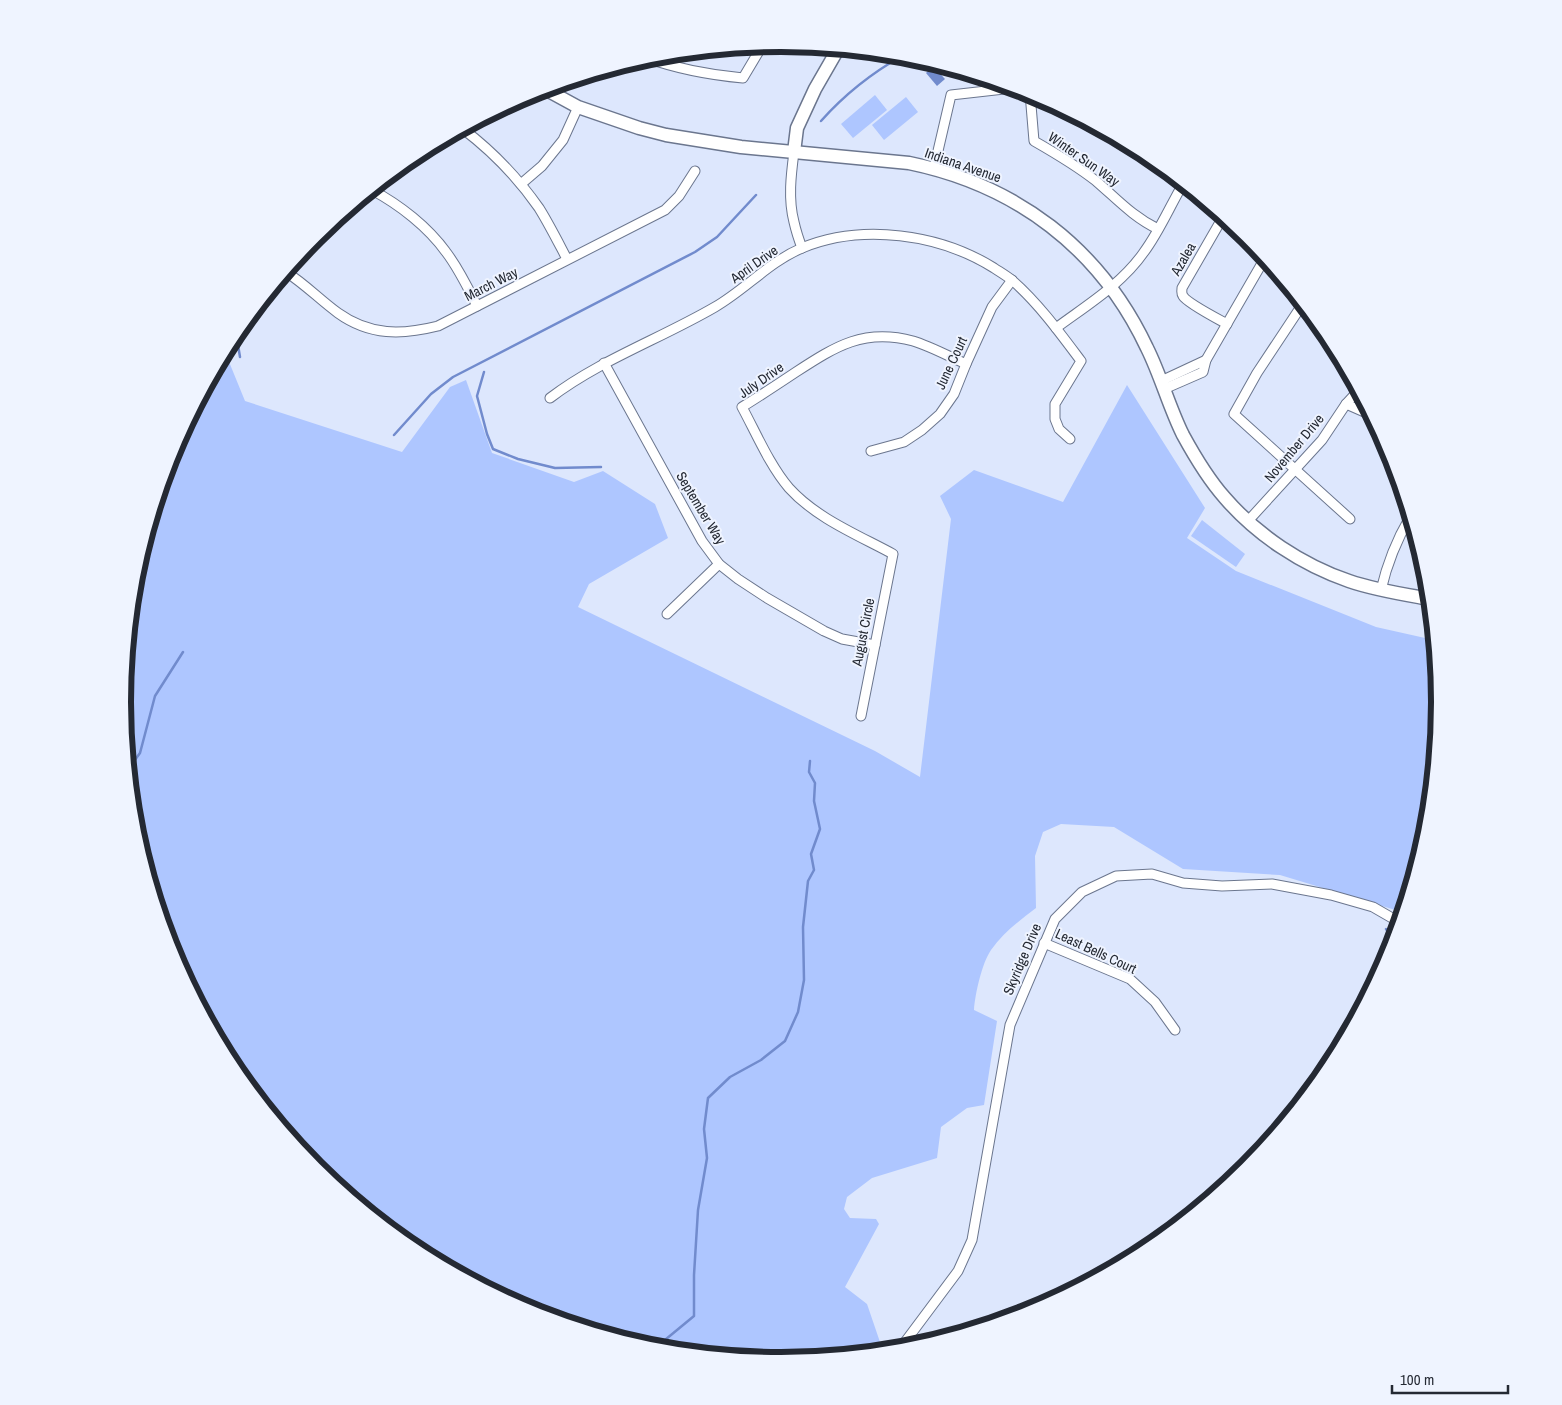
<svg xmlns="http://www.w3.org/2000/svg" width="1562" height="1405" viewBox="0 0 1562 1405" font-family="'Archivo Narrow',sans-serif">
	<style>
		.green { fill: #aec6ff }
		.water { fill: #718bcd }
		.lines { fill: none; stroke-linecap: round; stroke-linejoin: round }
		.stream { stroke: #718bcd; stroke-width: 2.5 }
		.street-casing { stroke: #6b768e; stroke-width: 11 }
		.secondary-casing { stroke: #6b768e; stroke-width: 15 }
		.street { stroke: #fff; stroke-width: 9 }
		.secondary { stroke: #fff; stroke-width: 12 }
		.labels { text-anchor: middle; stroke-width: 4; stroke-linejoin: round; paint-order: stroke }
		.street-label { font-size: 14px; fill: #242933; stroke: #eff4ff }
		.rim { fill: none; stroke: #242933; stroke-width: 6 }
	</style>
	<rect width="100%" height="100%" fill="#dde7fd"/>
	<!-- green -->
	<g class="green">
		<polygon points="875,95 887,110 853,138 841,124"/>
		<polygon points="906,97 918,112 884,140 872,125"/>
		<path d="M225 352 245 401 402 452 450 387 466 380 492 453 574 482 603 471 655 504 668 538 589 584 578 607 875 751 920 777 951 519 940 496 974 470 1063 502 1127 385 1205 508 1187 538 1236 571 1376 627 1434 640 1440 703 1427 831 1402 912 1280 875 1183 869 1114 827 1061 824 1043 832 1035 856 1036 908C1019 921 1003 933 991 950 982 963 975 994 974 1010L997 1021 984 1105 967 1108 941 1127 937 1158 872 1178 847 1197 844 1209 850 1218 876 1219 879 1224 845 1287 867 1304 881 1345 877 1352 781 1361 652 1349 529 1311 415 1250 315 1168 233 1068 172 954 135 831 122 702 135 574 173 450Z"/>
		<polygon points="1202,520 1245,554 1236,567 1191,536"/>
	</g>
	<!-- water -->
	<polygon class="water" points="933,66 945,79 937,86 926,73"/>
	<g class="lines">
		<!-- stream -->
		<g class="stream">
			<path d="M821 121C845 94 870 74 902 56"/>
			<polyline points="232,338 238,345 240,357"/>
			<polyline points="484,372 477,396 487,434 493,449 518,459 555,468 601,467"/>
			<polyline points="394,435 431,394 453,377 695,252 717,237 756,195"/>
			<polyline points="129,768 140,753 155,696 183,652"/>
			<polyline points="1386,929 1394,941"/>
			<polyline points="654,1349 694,1316 694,1275 698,1210 707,1158 704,1129 708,1098 730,1077 761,1060 785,1041 798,1012 804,980 803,927 808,881 814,870 811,854 820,829 814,801 815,783 809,772 810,761"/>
		</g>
		<!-- street casing -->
		<g class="street-casing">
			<g id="street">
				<path d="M647 58C678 69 710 75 743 78L762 46"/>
				<path d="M1030 93 1034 141C1055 153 1077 166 1096 181 1117 199 1133 217 1158 229"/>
				<path d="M463 129C492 151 518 178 539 208 549 224 558 242 567 259"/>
				<path d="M794 152C791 175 788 199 794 222 796 231 799 240 802 248"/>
				<polyline points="934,168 951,95 1013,88"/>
				<polyline points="521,184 542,166 563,140 578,107"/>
				<path d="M372 190C400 205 428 227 446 252 459 269 468 288 477 306"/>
				<path d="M1223 217 1182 288C1182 291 1181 293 1183 296 1187 303 1218 319 1227 324"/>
				<path d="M286 272C305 284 320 300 338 313 370 336 402 335 438 326L665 210 679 196 695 171"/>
				<polyline points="1302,305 1257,373 1234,414 1350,519"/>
				<path d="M1056 328C1087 305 1122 284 1144 252 1159 232 1170 206 1183 184"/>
				<polyline points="604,363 702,541 719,564 738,579 767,598 824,631 842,639 875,645"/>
				<polyline points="1161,381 1206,360"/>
				<polyline points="1164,389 1203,372 1206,360 1265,258"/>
				<path d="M550 398C600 360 660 339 715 307 746 289 769 262 802 248 862 223 940 234 994 268 1000 272 1007 276 1013 281 1039 304 1060 333 1081 361L1055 404V419L1059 429 1070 439"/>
				<polyline points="1346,404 1371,415"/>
				<polyline points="871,451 904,442 922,430 940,414 954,394 966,364 992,307 1012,280"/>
				<polyline points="1248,521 1322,440 1346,404 1358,391"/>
				<path d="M1381 590C1387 564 1396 541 1410 517"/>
				<polyline points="667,614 719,564"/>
				<path d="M861 716 893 554C858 535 816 518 789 488 770 466 756 433 742 407 760 396 778 384 796 372 836 346 864 328 913 341 930 346 950 357 966 364"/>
				<polyline points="1044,943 1130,979 1155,1002 1175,1030"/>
				<polyline points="899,1350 958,1271 972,1240 1010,1025 1055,919 1082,892 1116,876 1152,874 1183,883 1222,886 1272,884 1331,895 1373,907 1399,922"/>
			</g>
		</g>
		<!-- secondary casing -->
		<g class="secondary-casing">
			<g id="secondary">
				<path d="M545 89 578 107 639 128 666 135 741 147 909 163C1016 185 1100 248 1147 348 1161 376 1169 407 1183 435 1195 457 1208 479 1225 498 1257 535 1302 565 1349 581 1375 590 1402 594 1430 599"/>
				<polyline points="794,152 797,128 815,89 838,49"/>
			</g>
		</g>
		<!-- street -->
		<use href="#street" class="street"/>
		<!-- secondary -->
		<use href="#secondary" class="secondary"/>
	</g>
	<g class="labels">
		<!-- street labels -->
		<g class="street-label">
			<text transform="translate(1084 159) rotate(35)" y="5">Winter Sun Way</text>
			<text transform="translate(963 165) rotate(19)" y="5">Indiana Avenue</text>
			<text transform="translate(1183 259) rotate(-60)" y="5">Azalea</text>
			<text transform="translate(754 264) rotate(-35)" y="5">April Drive</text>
			<text transform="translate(491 284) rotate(-27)" y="5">March Way</text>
			<text transform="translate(951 363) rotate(-65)" y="5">June Court</text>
			<text transform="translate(761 380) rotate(-35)" y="5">July Drive</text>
			<text transform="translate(1294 448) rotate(-50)" y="5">November Drive</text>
			<text transform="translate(701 508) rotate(59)" y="5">September Way</text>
			<text transform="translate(863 632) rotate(-79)" y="5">August Circle</text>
			<text transform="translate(1096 951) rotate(25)" y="5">Least Bells Court</text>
			<text transform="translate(1022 959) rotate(-67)" y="5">Skyridge Drive</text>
		</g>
	</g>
	<!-- crop -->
	<path d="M0 0H1562V1405H0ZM131 702a650 650 0 1 1 1300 0a650 650 0 1 1-1300 0Z" fill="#eff4ff" fill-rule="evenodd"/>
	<path class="rim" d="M131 702a650 650 0 1 1 1300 0a650 650 0 1 1-1300 0Z"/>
	<!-- scale -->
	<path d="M1392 1385v8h116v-8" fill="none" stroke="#242933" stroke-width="2.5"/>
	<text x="1400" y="1385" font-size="15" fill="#242933" stroke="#eff4ff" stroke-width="4" paint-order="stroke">100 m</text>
</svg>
